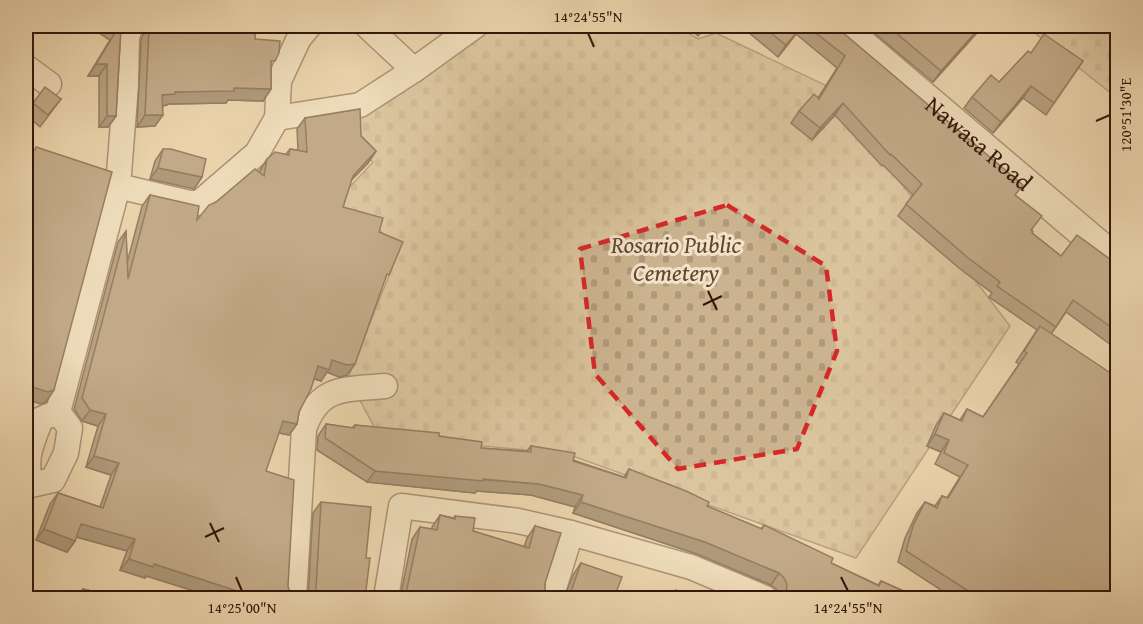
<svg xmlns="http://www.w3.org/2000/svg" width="1143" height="624" viewBox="0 0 1143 624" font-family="'Gentium Book Plus',serif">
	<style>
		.cemetery { fill: url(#cemetery-stones); stroke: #80644c; stroke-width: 1.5 }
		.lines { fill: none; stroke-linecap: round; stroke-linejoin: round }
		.minor-casing { stroke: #624532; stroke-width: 27 }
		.tertiary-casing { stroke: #624532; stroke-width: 33 }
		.minor { stroke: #f1e2c8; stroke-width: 24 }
		.tertiary { stroke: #f1e2c8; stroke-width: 30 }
		.wall { fill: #7e6750; stroke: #351609; stroke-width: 1.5 }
		.shaded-wall { fill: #675441; stroke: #351609; stroke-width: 1.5 }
		.building { fill: #93785d; stroke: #351609; stroke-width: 1.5 }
		.marked { fill: none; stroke: #d62828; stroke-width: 4.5; stroke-dasharray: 12 8; stroke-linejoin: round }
		.ticks { fill: none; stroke: #351609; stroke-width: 2 }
		.labels { text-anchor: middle; stroke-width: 6; stroke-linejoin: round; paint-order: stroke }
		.street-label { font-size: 24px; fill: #351609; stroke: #f1e2c8 }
		.park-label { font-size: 24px; font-style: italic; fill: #624531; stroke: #f1e2c8 }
		.neatline { fill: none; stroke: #351609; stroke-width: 2 }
		.ticks-label { font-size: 15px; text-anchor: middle; fill: #351609 }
	</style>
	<defs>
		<pattern id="cemetery-stones" width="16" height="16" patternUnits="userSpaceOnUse" patternTransform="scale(1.5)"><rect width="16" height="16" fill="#cbb38f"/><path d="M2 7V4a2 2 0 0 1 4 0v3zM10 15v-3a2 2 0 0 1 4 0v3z" fill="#af997a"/></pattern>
	</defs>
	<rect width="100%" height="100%" fill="#ead3ab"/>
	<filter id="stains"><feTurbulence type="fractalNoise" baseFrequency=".00333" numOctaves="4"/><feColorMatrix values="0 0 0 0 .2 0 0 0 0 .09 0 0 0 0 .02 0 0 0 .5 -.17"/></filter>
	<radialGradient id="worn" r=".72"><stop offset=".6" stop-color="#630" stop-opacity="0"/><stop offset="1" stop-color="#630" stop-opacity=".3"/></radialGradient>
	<!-- cemetery -->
	<g class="cemetery">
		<polygon points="481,26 676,26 698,39 716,33 827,86 1010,326 856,558 567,454 379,436 348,378 398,253 379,229 339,217 344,193 373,162 354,146 358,116"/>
		<polygon points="1026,26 1117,26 1117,98"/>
	</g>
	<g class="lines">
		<!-- minor casing -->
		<g class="minor-casing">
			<g id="minor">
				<polyline points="131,26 127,37 126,85 118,186 189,203 199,203 257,153 277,118 279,81 299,38 309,26"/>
				<polyline points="367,26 414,70"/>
				<polyline points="26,67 49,84"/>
				<polyline points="277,118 360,105 414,70 475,26"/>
				<polyline points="58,412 118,186"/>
				<path d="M58 412 70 428 66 453 53 480 31 485C24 458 31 445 41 419Z"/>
				<path d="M294 598 304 429C319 385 345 390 385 386"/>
				<polyline points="386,598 401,506 518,521 571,533 691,567 765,598"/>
				<polyline points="551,598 571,533"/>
			</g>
		</g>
		<!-- tertiary casing -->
		<g class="tertiary-casing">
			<g id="tertiary">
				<path id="s1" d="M840 26 1118 262"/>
			</g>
		</g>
		<!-- minor -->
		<use href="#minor" class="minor"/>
		<!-- tertiary -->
		<use href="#tertiary" class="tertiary"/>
	</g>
	<!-- wall -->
	<g class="wall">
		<polygon points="99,26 121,26 116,116 108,127 99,127 99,76 88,76 110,40 96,31"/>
		<polygon points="148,26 255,26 255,39 271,67 271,89 263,101 228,100 226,103 168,104 167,105 163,106 155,126 137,127 141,40 144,32"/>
		<polygon points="687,26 707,26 698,36"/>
		<polygon points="721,26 737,26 731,33"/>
		<polygon points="741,26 835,26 1015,196 1032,230 1032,233 1061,256 1115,264 1118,265 1118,350 1066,312 1051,334 1111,374 1118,364 1118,598 953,598 898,562 905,538 917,513 925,502 935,506 942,496 947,498 960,477 935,464 941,452 927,446 936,425 944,413 960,420 967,409 983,417 1019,364 1016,362 1037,330 989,297 992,293 959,268 898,216 913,195 883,165 882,166 835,115 812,140 791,123 799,111 818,98 837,68 796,34 778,57"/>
		<polygon points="866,26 983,26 933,82"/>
		<polygon points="1031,53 1083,61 1046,115 1023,98 993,133 964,108 972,97 999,82"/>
		<polygon points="61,99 40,127 26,115 33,103"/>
		<polygon points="305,118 361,136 376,151 368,163 351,180 343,207 379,232 384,281 347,375 339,377 327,372 321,381 314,379 299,412 297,424 289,435 279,433 145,578 120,570 127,551 76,537 75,541 67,552 36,540 50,504 58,493 100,507 111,475 86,467 98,426 82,421 74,409 118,242 126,231 127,263 142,206 150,195 197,220 216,202 259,172 267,159 286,154 290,149 298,150 297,129"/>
		<polygon points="163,149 202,177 194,189 150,179 155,161"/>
		<polygon points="326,424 352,428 355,425 439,436 481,448 527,451 531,446 624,477 629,469 707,506 761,529 764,525 831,563 878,585 881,581 919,598 779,598 779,596 776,589 771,585 697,554 573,513 575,507 531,495 477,491 475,493 367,482 317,450 318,436"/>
		<polygon points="321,502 366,558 365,598 308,598 313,513"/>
		<polygon points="440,515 454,518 455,516 473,531 524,547 527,538 535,526 545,583 545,590 548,596 553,598 400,598 412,539 420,527 432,529 432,527"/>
		<polygon points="581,563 614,598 564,598 573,575"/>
		<polygon points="83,589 119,598 76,598"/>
	</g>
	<!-- shaded-wall -->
	<g class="shaded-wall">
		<polygon points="802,26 796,34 778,57 786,45"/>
		<polygon points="981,26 983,26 933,82 941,71"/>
		<polygon points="96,64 107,64 99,76 88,76"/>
		<polygon points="1031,86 1023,98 993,133 1001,122"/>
		<polygon points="234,88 271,89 263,101 228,100 226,103 168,104 167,105 154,106 162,95 175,92"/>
		<polygon points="843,103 835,115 812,140 820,128"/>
		<polygon points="145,115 163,115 155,126 137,127"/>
		<polygon points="107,116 116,116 108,127 99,127"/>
		<polygon points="376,151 368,163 345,187 353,176"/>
		<polygon points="158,168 202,177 194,189 150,179"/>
		<polygon points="332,360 355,364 347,375 339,377 327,372 321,381 310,377 318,366"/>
		<polygon points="26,385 54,390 46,402 40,404 26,399"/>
		<polygon points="90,410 106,414 98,426 82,421"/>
		<polygon points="283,421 297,424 289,435 275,432"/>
		<polygon points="935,434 949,440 941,452 927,446"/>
		<polygon points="94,456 119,463 111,475 86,467"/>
		<polygon points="375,471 539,484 583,495 575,507 531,495 477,491 475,493 367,482"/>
		<polygon points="581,502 705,542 779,573 771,585 697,554 573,513"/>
		<polygon points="81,524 135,539 127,551 73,536"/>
		<polygon points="44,529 75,541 67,552 36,540"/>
		<polygon points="129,559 154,564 259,598 216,598 146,576 145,578 120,570"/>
	</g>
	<!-- building -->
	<g class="building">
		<polygon points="114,26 121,26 116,116 107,116 107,64 96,64 118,28"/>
		<polygon points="150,26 255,26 255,39 280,41 279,53 275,61 271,61 271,89 234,88 234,91 175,92 175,94 162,95 163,115 145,115 149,28"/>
		<polygon points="762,26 802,26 786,45"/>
		<polygon points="807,26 835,26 1023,185 1015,195 1042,216 1031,230 1033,232 1032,233 1061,256 1077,235 1118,265 1118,332 1073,300 1056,327 997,286 1000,282 967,257 906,204 922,184 891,154 890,155 843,103 820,128 799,111 814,94 819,99 845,56"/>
		<polygon points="888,26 981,26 941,71"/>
		<polygon points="1044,34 1083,61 1054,103 1031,86 1001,122 972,97 991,75 999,82 1028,51 1031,53"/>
		<polygon points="45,87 61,99 48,115 33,103"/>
		<polygon points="360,109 361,136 376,151 353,176 343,207 383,218 379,232 403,242 389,275 387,274 355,364 347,365 332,360 329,370 318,366 311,389 299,412 297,424 283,421 266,471 294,480 288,586 290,593 295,598 259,598 154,564 153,567 129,559 135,539 81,524 75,541 44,529 58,493 103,508 119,463 94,456 106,414 90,410 82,398 126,231 128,279 150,195 199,206 197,220 209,205 216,202 255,169 264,176 267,159 275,152 289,155 290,149 307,152 305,118"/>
		<polygon points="26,147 35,150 36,147 112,172 54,390 48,392 26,385"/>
		<polygon points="163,149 171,149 206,159 202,177 158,168"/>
		<polygon points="1040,326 1112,374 1118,365 1118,598 979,598 906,551 913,526 925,502 937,508 942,496 948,498 968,465 944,453 949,440 935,434 944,413 962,421 967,409 983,417 1027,353 1024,351"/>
		<polygon points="326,424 354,428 355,425 439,433 439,436 482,442 481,448 531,452 531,446 575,453 573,461 626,478 629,469 686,491 709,502 707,506 762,529 764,525 833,558 831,563 879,586 881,581 919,598 779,598 781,598 786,593 787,584 784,578 779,573 705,542 581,502 583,495 539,484 483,479 483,481 375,471 325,438"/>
		<polygon points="321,502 371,507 366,558 370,558 365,598 309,598 314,595 316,588"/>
		<polygon points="440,515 455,519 455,516 475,518 473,531 529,548 535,526 561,533 545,583 545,590 548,596 553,598 405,598 420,527 437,530"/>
		<polygon points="581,563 622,577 614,598 566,598 569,597"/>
		<polygon points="83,589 119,598 81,598"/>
		<polygon points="676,590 698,598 673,598"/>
		<polygon points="717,595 724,598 715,598"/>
	</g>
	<!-- marked area -->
	<path d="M0 0H1143V624H0ZM727 205 826 266 837 351 797 449 678 469 595 374 580 249Z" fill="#ead3ab" fill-opacity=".55" fill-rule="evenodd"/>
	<path class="marked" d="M727 205 826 266 837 351 797 449 678 469 595 374 580 249Z"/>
	<!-- ticks -->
	<path class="ticks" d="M588 33 594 47M1096 121 1110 115M708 291 717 310M703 305 722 296M210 523 219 542M205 537 224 528M236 577 242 591M841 577 848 591"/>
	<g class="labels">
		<!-- street labels -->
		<g class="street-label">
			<text dy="8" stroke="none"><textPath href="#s1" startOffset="182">Nawasa Road</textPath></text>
		</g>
		<!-- park labels -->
		<g class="park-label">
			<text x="676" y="253">Rosario Public<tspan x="676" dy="28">Cemetery</tspan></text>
		</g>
	</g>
	<!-- margin -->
	<rect width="1143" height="624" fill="none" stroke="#ead3ab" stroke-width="66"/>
	<rect x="33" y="33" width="1077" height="558" class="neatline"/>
	<g class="ticks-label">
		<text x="588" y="22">14°24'55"N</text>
		<text transform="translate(1126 115) rotate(-90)" y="5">120°51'30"E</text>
		<text x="242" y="613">14°25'00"N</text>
		<text x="848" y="613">14°24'55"N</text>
	</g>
	<rect width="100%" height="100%" filter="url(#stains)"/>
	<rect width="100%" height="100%" fill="url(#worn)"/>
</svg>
